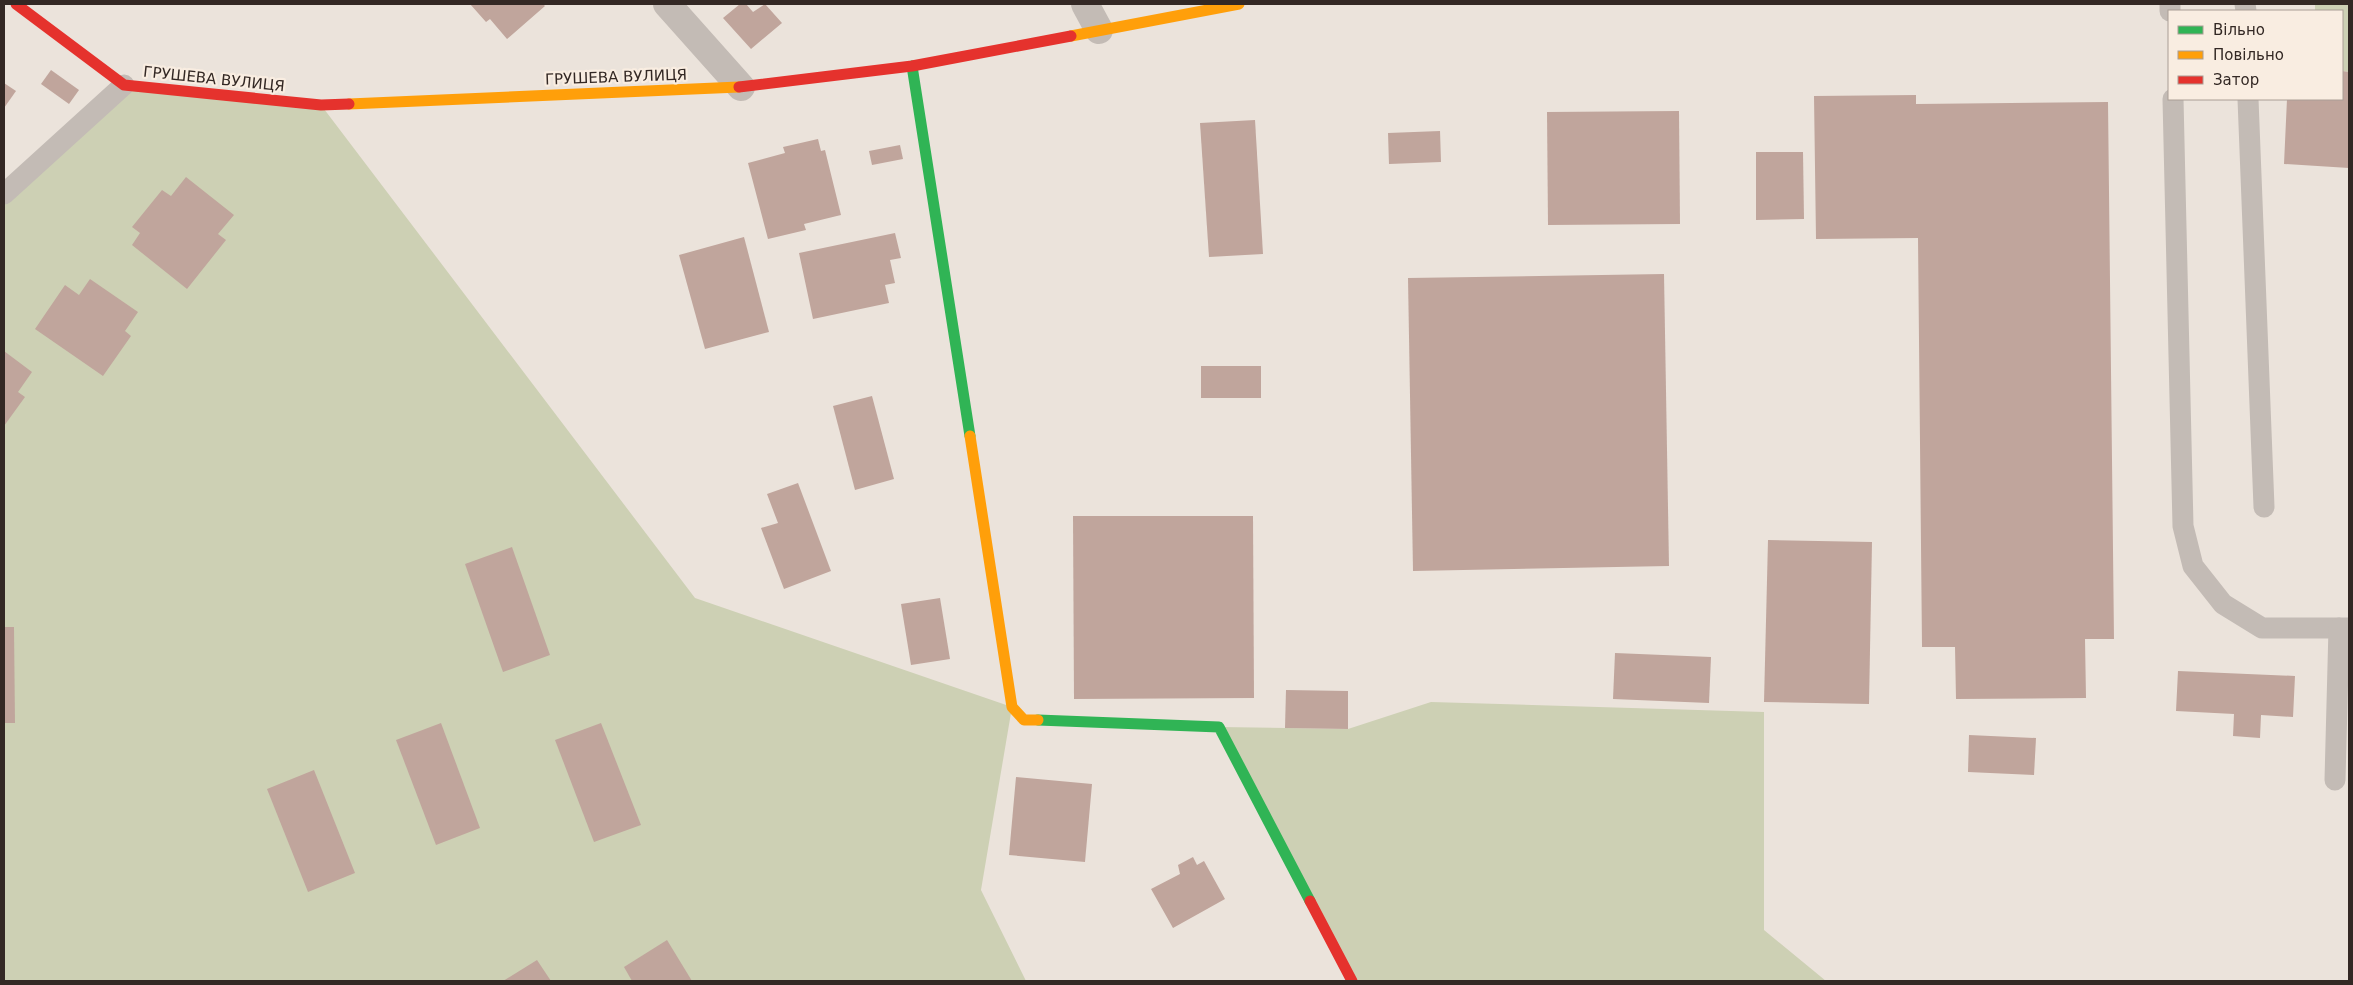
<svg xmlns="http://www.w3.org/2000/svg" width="2353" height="985" viewBox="0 0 2353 985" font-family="'DejaVu Sans',sans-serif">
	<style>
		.green { fill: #cdd0b4 }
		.building { fill: #c0a59c }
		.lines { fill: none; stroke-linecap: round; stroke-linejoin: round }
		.lane { stroke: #c3bbb5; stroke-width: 21 }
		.street { stroke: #c3bbb5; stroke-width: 28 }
		.fast { stroke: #30b455; stroke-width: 11 }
		.slow { stroke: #ff9f0a; stroke-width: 11 }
		.jam { stroke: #e5322d; stroke-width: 11 }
		.labels { text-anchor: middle; stroke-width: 4.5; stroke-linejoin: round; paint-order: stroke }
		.street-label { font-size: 15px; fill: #332824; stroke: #f9ede1 }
	</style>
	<rect width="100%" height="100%" fill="#ebe3db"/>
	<!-- green -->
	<g class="green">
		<polygon points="2315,4 2349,4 2349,72 2342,71 2342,11 2315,11"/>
		<polygon points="124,85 321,105 695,598 1012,707 981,890 1026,981 4,981 4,194"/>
		<polygon points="1431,702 1764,712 1764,930 1826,981 1352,981 1219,727 1348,729"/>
	</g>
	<!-- building -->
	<g class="building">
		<polygon points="470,4 543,4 545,6 507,39 490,19 486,22"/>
		<polygon points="740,4 746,4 753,12 765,4 782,23 751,49 723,18"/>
		<polygon points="51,70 79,90 69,104 41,84"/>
		<polygon points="2342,71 2349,72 2349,168 2284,164 2287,99 2342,99"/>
		<polygon points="4,83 16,91 4,108"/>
		<polygon points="1916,95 1916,104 2108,102 2114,639 2085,639 2086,698 1956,699 1955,647 1922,647 1918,238 1816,239 1814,96"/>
		<polygon points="1679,111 1680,224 1548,225 1547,112"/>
		<polygon points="1255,120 1263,254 1209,257 1200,123"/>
		<polygon points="1440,131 1441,162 1389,164 1388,133"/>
		<polygon points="818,139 821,151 825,150 841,215 804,224 806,230 768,239 748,163 785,153 783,147"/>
		<polygon points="900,145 903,159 872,165 869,151"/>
		<polygon points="1756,152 1803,152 1804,219 1756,220"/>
		<polygon points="186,177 234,215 218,234 226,240 187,289 132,245 140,233 132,227 162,190 171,196"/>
		<polygon points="895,233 901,258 890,260 895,283 885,285 889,303 813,319 799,253"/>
		<polygon points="744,237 769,332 705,349 679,255"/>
		<polygon points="1664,274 1669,566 1413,571 1408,278"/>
		<polygon points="90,279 138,312 125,331 131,336 103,376 35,329 65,285 79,295"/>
		<polygon points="4,351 32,372 18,392 25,397 4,426"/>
		<rect x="1201" y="366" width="60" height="32"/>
		<polygon points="872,396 894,479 855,490 833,406"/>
		<polygon points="798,483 831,571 784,589 761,528 778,523 767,494"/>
		<polygon points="1073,516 1253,516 1254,698 1074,699"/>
		<polygon points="1768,540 1872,542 1869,704 1764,702"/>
		<polygon points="512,547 550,655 503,672 465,564"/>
		<polygon points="940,598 950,659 911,665 901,604"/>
		<polygon points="4,627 14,627 15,723 4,723"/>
		<polygon points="1615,653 1711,657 1709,703 1613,699"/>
		<polygon points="2178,671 2295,676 2293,717 2261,715 2260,738 2233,736 2234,714 2176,711"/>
		<polygon points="1286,690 1348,691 1348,729 1285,728"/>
		<polygon points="441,723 480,828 436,845 396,740"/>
		<polygon points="601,723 641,825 594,842 555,740"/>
		<polygon points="1969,735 2036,738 2034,775 1968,772"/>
		<polygon points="314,770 355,873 308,892 267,789"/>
		<polygon points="1016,777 1092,784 1085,862 1009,855"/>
		<polygon points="1193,857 1197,865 1204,861 1225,899 1173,928 1151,889 1180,874 1178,865"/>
		<polygon points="667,940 692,981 632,981 624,967"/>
		<polygon points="537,960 551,981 503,981"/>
	</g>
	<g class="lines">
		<!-- lane -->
		<g class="lane">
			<polyline points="2170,4 2170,11"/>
			<polyline points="2245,4 2246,11"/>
			<polyline points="2173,99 2183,526 2193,566 2223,604 2262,628 2349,628"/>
			<polyline points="2248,99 2264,507"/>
			<polyline points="4,194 124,85"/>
			<polyline points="2335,780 2339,628"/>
		</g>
		<!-- street -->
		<g class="street">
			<polyline points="667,4 741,87"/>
			<polyline points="1085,4 1099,30"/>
		</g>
		<!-- fast -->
		<g class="fast">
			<polyline points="912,66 970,436"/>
			<polyline points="1038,720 1219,727 1310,901"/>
		</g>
		<!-- slow -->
		<g class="slow">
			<polyline points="1071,36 1239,4"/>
			<polyline points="349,104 739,87"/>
			<polyline points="970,436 1012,707 1024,720 1038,720"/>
		</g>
		<!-- jam -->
		<g class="jam">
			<polyline points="16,4 124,85 321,105 349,104"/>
			<polyline points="739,87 912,66 1071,36"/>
			<polyline points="1310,901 1352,981"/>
		</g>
	</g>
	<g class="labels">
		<!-- street labels -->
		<g class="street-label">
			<text transform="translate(616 77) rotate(-2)" y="5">ГРУШЕВА ВУЛИЦЯ</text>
			<text transform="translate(214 79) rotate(6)" y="5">ГРУШЕВА ВУЛИЦЯ</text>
		</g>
	</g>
	<!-- border -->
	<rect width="2353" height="985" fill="none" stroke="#332824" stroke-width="10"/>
	<!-- legend -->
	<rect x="2168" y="10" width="175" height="90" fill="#f9ede1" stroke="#aa9e95"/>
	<rect x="2178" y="26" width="25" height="8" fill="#30b455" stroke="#aa9e95"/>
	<text x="2213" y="35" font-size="15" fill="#332824">Вільно</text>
	<rect x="2178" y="51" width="25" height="8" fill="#ff9f0a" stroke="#aa9e95"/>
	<text x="2213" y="60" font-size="15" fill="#332824">Повільно</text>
	<rect x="2178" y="76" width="25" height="8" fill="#e5322d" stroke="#aa9e95"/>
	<text x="2213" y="85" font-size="15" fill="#332824">Затор</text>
</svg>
